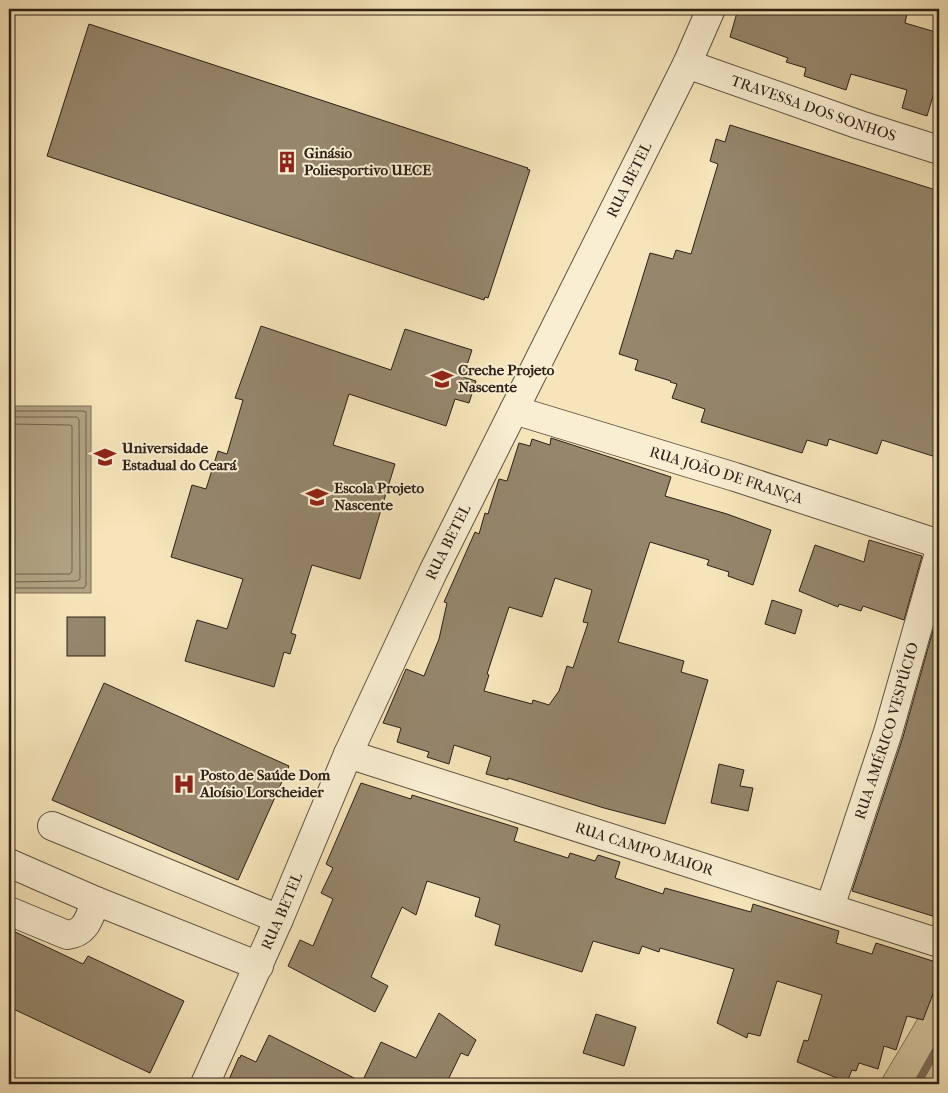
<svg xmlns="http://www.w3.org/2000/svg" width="948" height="1093" viewBox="0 0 948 1093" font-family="'IM FELL French Canon',serif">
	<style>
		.green { fill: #d4c49e; stroke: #80725a }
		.water { fill: #b1a283; stroke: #7c6e58 }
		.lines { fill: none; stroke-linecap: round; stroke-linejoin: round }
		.shore { stroke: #6e614d; stroke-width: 1 }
		.stream { stroke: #7c6e58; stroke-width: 8 }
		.building { fill: #95866c; stroke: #2c2017; fill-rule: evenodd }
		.minor-casing { stroke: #5e5140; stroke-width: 30 }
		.minor { stroke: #f9eed2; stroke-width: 28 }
		.labels { text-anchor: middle; stroke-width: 4; stroke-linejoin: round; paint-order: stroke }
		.street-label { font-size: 15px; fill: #2c2017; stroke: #f9eed2 }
		.poi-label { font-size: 15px; font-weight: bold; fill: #2c2017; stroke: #f9eed2; text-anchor: start }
	</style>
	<rect width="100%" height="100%" fill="#f6e5ba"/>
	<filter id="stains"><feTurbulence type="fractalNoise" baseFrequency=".004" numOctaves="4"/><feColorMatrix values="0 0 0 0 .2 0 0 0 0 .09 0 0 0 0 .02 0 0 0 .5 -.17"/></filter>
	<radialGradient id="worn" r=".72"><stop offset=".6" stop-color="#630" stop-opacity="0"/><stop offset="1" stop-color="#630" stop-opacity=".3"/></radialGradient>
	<!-- green -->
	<polygon class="green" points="939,983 939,1084 879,1084"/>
	<!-- water -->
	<rect class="water" x="9" y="406" width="82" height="187"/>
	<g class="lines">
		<!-- shore -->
		<g class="shore">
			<polyline points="9,411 83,411 86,412 86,585 84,588 9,588"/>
			<polyline points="9,417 77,417 79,419 80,579 77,581 9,582"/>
			<polyline points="9,424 70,425 72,426 72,571 70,574 9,574"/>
		</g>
		<!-- stream -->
		<polyline class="stream" points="917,1084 939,1045"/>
	</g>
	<!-- building -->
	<g class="building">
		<polygon points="738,9 908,9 905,23 939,33 939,52 933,74 939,76 927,116 902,108 907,90 851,74 846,90 804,76 806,68 786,62 788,58 730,37"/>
		<polygon points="89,24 528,168 527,169 530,170 488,298 485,297 484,300 47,156"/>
		<polygon points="730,125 939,191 939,458 882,440 877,454 829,439 827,446 807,440 802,453 701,422 705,409 672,398 677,384 670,382 671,381 635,370 638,360 619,354 650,253 673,259 676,250 691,254 718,164 710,161 716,139 725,142"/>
		<polygon points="261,326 391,370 405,329 472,350 463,377 476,381 469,403 455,399 446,426 349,394 333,445 395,464 360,579 312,565 291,633 296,635 290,654 284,652 274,687 185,661 197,620 227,629 243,579 171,557 192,485 206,489 218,451 227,454 243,400 235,398"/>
		<path d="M551 438 671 477 665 496 727 514 771 530 753 585 728 576 729 572 707 565 709 560 650 542 618 642 684 661 681 672 708 680 665 824 604 808 508 778V780L486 774 491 757 454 745 449 764 427 757 429 752 397 742 401 728 383 723 406 669 424 676 439 639 447 603 444 602 475 532 479 534 485 513 488 514 499 479 507 481 519 443 530 446 532 439 550 445ZM555 578 592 590 583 622 588 623 573 668 567 666 559 691 549 705 533 700 532 704 484 691 489 675 487 674 509 607 542 617Z"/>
		<polygon points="869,540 922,556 904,620 863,606 861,611 839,604 838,607 799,591 815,545 864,562"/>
		<polygon points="772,600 802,610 795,634 765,624"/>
		<polygon points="939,609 939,918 852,891 903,737"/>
		<rect x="67" y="617" width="38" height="39"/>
		<polygon points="104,683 289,766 238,880 52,800"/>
		<polygon points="719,764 744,770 740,786 753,788 748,811 711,803"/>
		<polygon points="361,783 411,799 412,795 518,828 514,841 568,858 570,853 595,861 598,855 620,862 615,878 663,894 665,888 751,912 753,904 839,931 836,943 872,954 876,943 939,963 939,978 923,1020 907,1016 896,1050 884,1046 878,1069 859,1063 856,1071 852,1070 847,1082 797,1062 804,1040 808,1041 822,995 777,981 760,1036 748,1033 747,1038 717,1023 734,969 660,948 659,952 642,946 639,954 593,941 582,972 495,945 500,925 475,916 480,898 427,881 416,915 402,907 371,977 388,986 375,1012 288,966 300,940 313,946 333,899 321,893 333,868 326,864"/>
		<polygon points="9,929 83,964 88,956 184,1001 150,1073 9,1007"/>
		<polygon points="439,1013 476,1040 468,1056 461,1053 446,1084 227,1084 239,1057 240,1058 241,1055 256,1062 269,1035 362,1082 381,1042 416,1058"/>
		<polygon points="596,1014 636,1027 624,1066 583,1053"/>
	</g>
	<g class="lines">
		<!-- minor casing -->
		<g class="minor-casing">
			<g id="minor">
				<path id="s1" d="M687 64 860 125 939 150"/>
				<path id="s2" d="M514 410 735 477 939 544"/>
				<path id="s3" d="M348 754 939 943"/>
				<polyline points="52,826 279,919"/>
				<polyline points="9,863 96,901 259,966"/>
				<path id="s4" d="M830 907 888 732 939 553"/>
				<path d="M9 911 67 935C87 933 89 917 96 901"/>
				<path id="s5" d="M205 1084 279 919 348 754 433 572 687 64 711 9"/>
			</g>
		</g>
		<!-- minor -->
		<use href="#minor" class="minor"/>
	</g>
	<!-- icons -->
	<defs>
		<g id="building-bare" transform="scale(1.725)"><path d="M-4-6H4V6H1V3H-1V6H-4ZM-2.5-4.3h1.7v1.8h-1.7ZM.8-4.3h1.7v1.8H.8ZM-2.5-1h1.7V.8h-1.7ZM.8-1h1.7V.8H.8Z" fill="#8f2418" stroke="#f9eed2" stroke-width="2.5" paint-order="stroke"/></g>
		<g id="school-bare" transform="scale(1.725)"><path d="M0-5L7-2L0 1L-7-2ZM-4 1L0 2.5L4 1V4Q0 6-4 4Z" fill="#8f2418" stroke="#f9eed2" stroke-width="2.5" paint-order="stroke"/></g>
		<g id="university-bare" transform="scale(1.725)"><path d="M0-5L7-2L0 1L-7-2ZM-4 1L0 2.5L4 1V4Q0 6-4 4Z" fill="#8f2418" stroke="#f9eed2" stroke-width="2.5" paint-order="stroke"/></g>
		<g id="hospital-bare" transform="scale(1.725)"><path d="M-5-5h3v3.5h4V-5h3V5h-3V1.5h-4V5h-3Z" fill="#8f2418" stroke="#f9eed2" stroke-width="2.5" paint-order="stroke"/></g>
	</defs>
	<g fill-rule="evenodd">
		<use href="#building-bare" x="287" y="162"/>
		<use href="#school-bare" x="442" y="379"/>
		<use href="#university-bare" x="105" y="457"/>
		<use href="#school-bare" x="317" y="497"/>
		<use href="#hospital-bare" x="184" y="784"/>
	</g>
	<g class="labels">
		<!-- street labels -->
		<g class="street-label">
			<text dy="5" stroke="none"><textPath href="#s1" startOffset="134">TRAVESSA DOS SONHOS</textPath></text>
			<text dy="5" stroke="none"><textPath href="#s5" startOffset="999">RUA BETEL</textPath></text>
			<text dy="5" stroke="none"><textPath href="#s2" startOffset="222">RUA JOÃO DE FRANÇA</textPath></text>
			<text dy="5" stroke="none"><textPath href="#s5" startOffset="594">RUA BETEL</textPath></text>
			<text dy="5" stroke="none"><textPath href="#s4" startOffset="185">RUA AMÉRICO VESPÚCIO</textPath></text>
			<text dy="5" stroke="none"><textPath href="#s3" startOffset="311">RUA CAMPO MAIOR</textPath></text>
			<text dy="5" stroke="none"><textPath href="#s5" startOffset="189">RUA BETEL</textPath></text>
		</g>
		<!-- poi labels -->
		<g class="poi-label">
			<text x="304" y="158">Ginásio<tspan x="304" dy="17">Poliesportivo UECE</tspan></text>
			<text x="458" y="375">Creche Projeto<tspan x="458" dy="17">Nascente</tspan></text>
			<text x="122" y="453">Universidade<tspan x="122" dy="17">Estadual do Ceará</tspan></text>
			<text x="334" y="493">Escola Projeto<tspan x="334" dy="17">Nascente</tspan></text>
			<text x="200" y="780">Posto de Saúde Dom<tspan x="200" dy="17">Aloísio Lorscheider</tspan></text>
		</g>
	</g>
	<!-- margin -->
	<rect width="948" height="1093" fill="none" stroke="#f6e5ba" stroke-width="30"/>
	<rect x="10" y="10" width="928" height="1073" fill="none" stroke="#2c2017" stroke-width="2.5"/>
	<rect x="15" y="15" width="918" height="1063" fill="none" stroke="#2c2017"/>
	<rect width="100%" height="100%" filter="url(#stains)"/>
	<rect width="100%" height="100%" fill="url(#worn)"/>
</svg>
